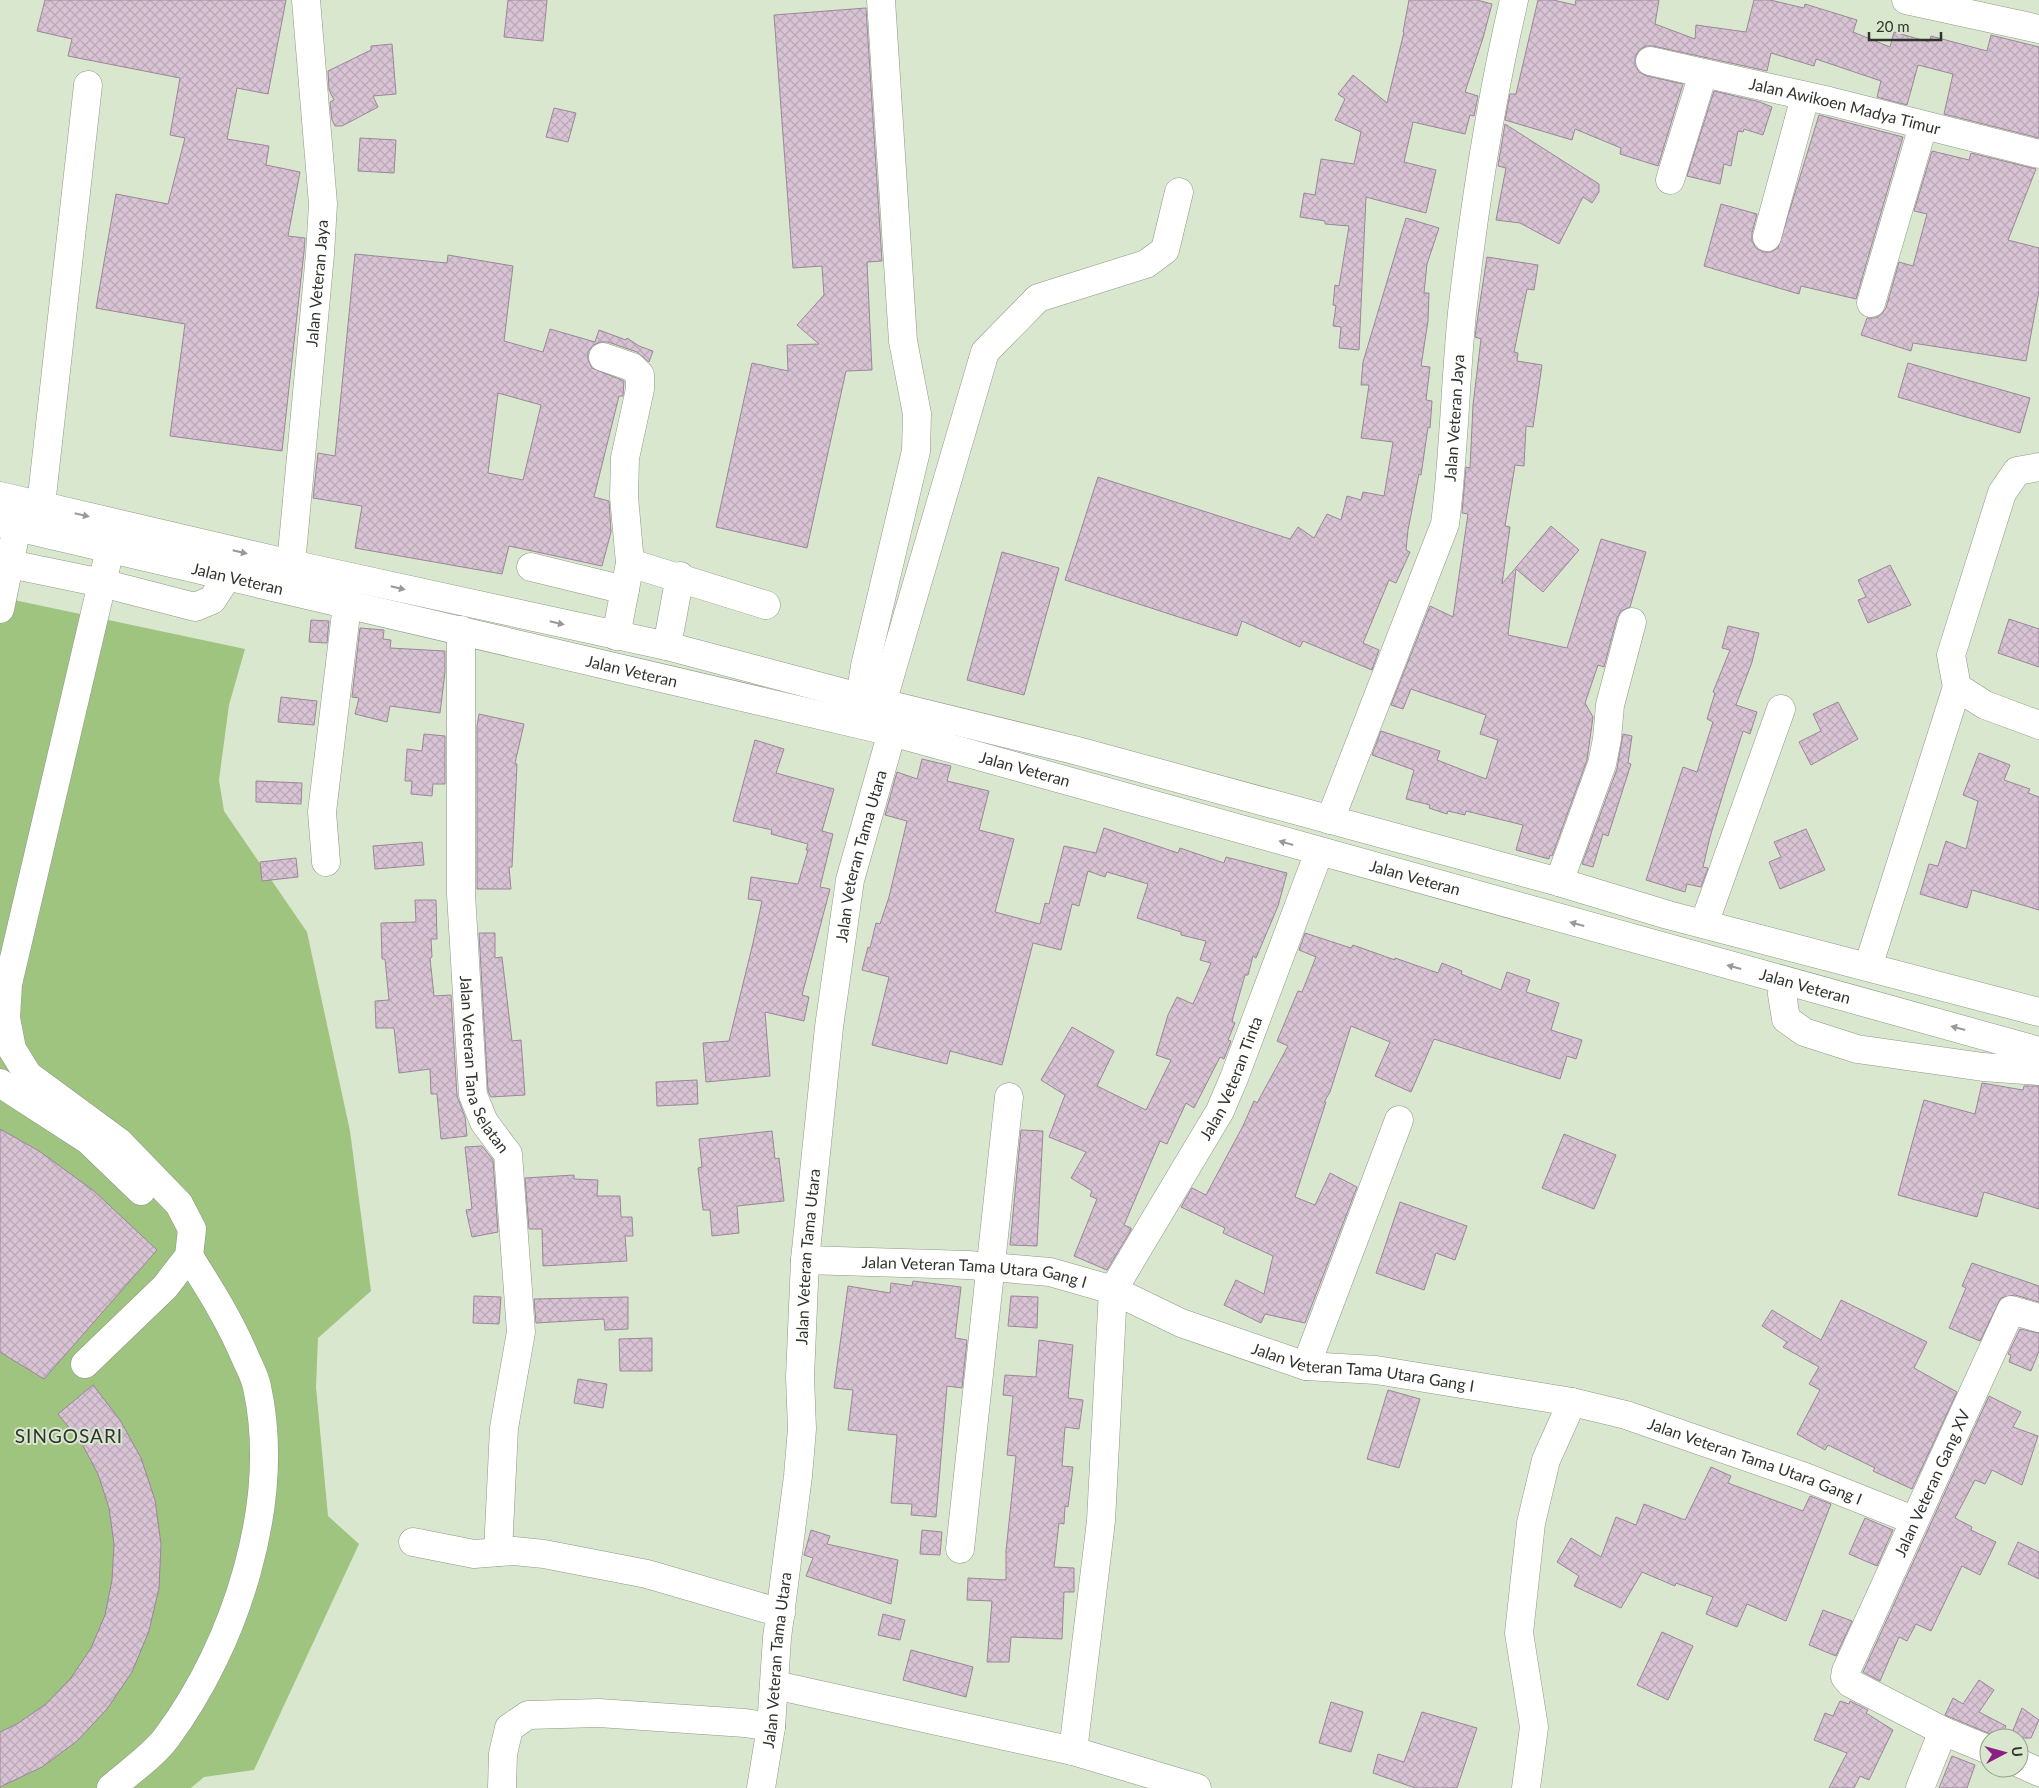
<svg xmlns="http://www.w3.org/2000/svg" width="2039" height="1788" viewBox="0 0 2039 1788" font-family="Lato,sans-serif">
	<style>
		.pitch { fill: #9ec480 }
		.building { fill: url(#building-cross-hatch); stroke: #9b8798; fill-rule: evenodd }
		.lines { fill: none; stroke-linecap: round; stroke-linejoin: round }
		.minor-casing { stroke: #8c9984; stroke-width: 29 }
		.highway-casing { stroke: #8c9984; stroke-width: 29 }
		.minor { stroke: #fff; stroke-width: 28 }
		.highway { stroke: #fff; stroke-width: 28 }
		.oneway { fill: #979a96 }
		.labels { text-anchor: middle; stroke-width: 4; stroke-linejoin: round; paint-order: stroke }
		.street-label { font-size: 16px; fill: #2f352c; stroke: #d9e7cf }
		.quarter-label { font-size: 19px; letter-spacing: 1px; fill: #2f352c; stroke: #d9e7cf }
	</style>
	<defs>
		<pattern id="building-cross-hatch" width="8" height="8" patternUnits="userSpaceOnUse" patternTransform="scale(1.25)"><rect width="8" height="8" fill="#d8c3d5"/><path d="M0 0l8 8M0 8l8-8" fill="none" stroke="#baa8b7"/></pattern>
	</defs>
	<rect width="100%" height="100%" fill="#d9e7cf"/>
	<!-- pitch -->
	<polygon class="pitch" points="0,597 245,649 229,705 219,780 224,811 307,932 350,1131 371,1291 318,1338 316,1387 328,1516 359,1544 254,1770 204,1777 191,1788 0,1788"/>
	<!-- building -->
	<g class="building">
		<polygon points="45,0 286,0 268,94 237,88 227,139 269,146 266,165 300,172 288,236 305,238 304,252 282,451 170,436 185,324 96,308 116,194 168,204 185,138 170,135 180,78 68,56 72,39 37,31"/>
		<polygon points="508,0 547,0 543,41 504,37"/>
		<polygon points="1409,0 1477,0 1492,4 1483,38 1465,92 1478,96 1474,116 1470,115 1465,134 1413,122 1404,162 1436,170 1426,213 1366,197 1359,350 1339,348 1341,327 1333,326 1336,306 1333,305 1335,285 1339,286 1349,226 1325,224 1325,221 1300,217 1304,193 1315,195 1321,159 1354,164 1361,132 1335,120 1345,99 1338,94 1353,75 1387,103 1404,32 1403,32"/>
		<polygon points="1538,0 1553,0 1575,5 1576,0 1659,0 1655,24 1695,39 1696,25 1746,32 1754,0 1770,0 1804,8 1805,4 1857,20 1853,32 1890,47 1894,32 1929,42 1931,36 1987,51 1991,35 2039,47 2039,138 1944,114 1953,74 1918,65 1907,105 1877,97 1881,81 1816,59 1814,66 1771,53 1767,71 1653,46 1646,46 1639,50 1635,57 1635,65 1639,72 1647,76 1683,84 1658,166 1620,154 1621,148 1575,129 1572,140 1505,120 1510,94 1516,94"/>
		<polygon points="866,8 882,261 867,262 872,370 846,371 807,548 716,527 752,363 788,371 787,345 819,344 797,325 824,295 822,266 793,268 774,15"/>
		<polygon points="392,44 396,94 373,96 378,107 342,126 335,126 332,120 330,102 334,100 329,90 328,71 371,50 371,46"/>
		<polygon points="1714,91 1760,102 1772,107 1763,135 1744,129 1743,132 1738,131 1731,166 1724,164 1720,184 1687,176"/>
		<polygon points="554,108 576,113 568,142 546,137"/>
		<polygon points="1819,115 1903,137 1856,299 1801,286 1799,294 1704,266 1721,204 1757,214 1752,233 1752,241 1756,248 1763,252 1771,252 1778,248"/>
		<polygon points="1505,124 1599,184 1599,192 1592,203 1583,197 1559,244 1520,223 1496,220 1506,168 1498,166"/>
		<polygon points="360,138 396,140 394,173 358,171"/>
		<polygon points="1932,151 1969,160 1971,153 2036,169 2008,240 2039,248 2039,291 2026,361 1913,343 1911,351 1861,335 1867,318 1875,318 1881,315 1886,308 1899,262 1913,266 1927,214 1914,211"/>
		<polygon points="1406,218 1439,228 1427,264 1424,293 1429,293 1428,321 1421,366 1430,367 1426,400 1432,401 1430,428 1428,427 1421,475 1419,474 1408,530 1406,550 1410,552 1396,583 1389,580 1363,643 1379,650 1372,670 1303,641 1300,647 1242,621 1237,636 1065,580 1098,477 1290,539 1298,527 1314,538 1327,514 1341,520 1347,496 1361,500 1363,492 1384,496 1393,442 1361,438 1369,385 1361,385 1363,362"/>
		<path d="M355 254 447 263 448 255 513 266 504 341 543 352 550 329 595 342 599 330 626 340 627 338 639 346 653 351 649 362 637 352 608 342H601L593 345 588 352V360L592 368 624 381 623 396H619L594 497 609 501 611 532 602 566 509 546 502 574 355 548 362 506 313 498 318 453 335 456ZM498 393 541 405 523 480 488 473Z"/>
		<polygon points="1487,257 1538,265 1534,290 1527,289 1514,352 1518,353 1517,361 1542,365 1533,427 1526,426 1524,466 1515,465 1505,526 1510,527 1502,584 1551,526 1579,550 1543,592 1516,569 1508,635 1567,648 1601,539 1646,552 1630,607 1621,611 1617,618 1604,667 1598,665 1585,703 1593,717 1587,760 1552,856 1550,855 1549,859 1516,850 1523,825 1466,811 1465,815 1448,811 1447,814 1429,808 1430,805 1406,799 1414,770 1372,755 1381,731 1440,751 1437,760 1486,779 1498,740 1480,734 1486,715 1411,689 1403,709 1391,705 1430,606 1453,617 1468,514 1462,513 1466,467 1470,468 1473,405 1481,339 1475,337 1478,315"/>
		<polygon points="1908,363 2030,398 2020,433 1898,397"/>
		<polygon points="1002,552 1059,568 1024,695 967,680"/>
		<polygon points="1890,565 1911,605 1868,623 1858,600 1866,597 1858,580"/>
		<polygon points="2009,619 2039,629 2039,667 1998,653"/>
		<polygon points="311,620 329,621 327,643 309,642"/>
		<polygon points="1728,626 1759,633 1752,662 1736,705 1757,712 1750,734 1743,731 1727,781 1710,837 1703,867 1708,868 1701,887 1687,884 1685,892 1646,880 1683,767 1697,772 1713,722 1707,719 1715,693 1713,692 1730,650 1722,648"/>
		<polygon points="360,628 384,630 383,639 391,640 390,648 445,651 445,672 440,713 390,706 387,722 355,714 359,698 352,697"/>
		<polygon points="281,697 317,701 314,725 278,722"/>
		<polygon points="1838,702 1858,739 1811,765 1799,742 1821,731 1813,714"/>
		<polygon points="479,714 524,724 515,763 517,764 512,867 509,867 511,889 477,889 477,726"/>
		<polygon points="424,734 445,736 445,784 433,784 432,796 411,794 412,781 405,781 407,749 422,751"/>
		<polygon points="1623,734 1632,736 1628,763 1631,764 1608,836 1603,834 1593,867 1582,864 1617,769"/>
		<polygon points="755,740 784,749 776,773 834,789 822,831 833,834 820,887 830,889 802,995 809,997 804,1021 765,1012 770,1076 706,1082 703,1043 729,1041 753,943 762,901 748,899 751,877 798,884 808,850 806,850 808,844 771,834 772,830 733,821"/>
		<polygon points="1979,753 2010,765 2004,780 2030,789 2028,793 2039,797 2039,910 1972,890 1967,908 1920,894 1929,864 1938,866 1946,841 1966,849 1978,801 1963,795"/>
		<polygon points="922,759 951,766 947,781 989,791 979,830 1014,839 995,912 1040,924 1045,903 1049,904 1064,846 1096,853 1104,828 1178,853 1180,848 1224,863 1226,857 1287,873 1278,906 1256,958 1253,956 1248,975 1245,975 1232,1021 1235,1023 1228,1040 1231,1041 1224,1059 1220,1057 1194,1108 1186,1103 1167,1144 1160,1141 1124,1225 1131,1228 1131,1230 1107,1270 1074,1256 1097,1199 1090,1196 1092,1191 1071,1178 1086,1152 1049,1137 1065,1095 1041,1080 1072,1027 1114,1051 1097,1086 1146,1110 1171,1060 1156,1055 1168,1015 1177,997 1193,1004 1211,963 1200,960 1206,941 1181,935 1181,932 1137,918 1148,884 1107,872 1105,877 1088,871 1079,906 1072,904 1061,950 1033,943 1002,1065 950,1051 947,1064 872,1045 889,977 862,970 868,947 870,948 876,923 880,924 889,897 907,821 885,815 897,772 917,779"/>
		<polygon points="256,781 302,783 301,804 256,802"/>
		<polygon points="1806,829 1825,870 1780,889 1769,862 1781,857 1774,842"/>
		<polygon points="422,842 424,865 375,869 373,846"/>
		<polygon points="296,858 298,877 262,881 260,862"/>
		<polygon points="415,900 436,900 437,939 431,939 432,957 430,958 434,996 451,995 457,1096 465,1117 467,1136 441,1139 437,1094 431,1094 430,1069 399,1073 394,1028 376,1028 375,1001 389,1000 385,959 382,959 381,923 416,922"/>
		<polygon points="479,933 495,933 495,958 502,957 512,1041 521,1040 525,1095 491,1097 488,1091"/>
		<polygon points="1305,933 1351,948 1353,945 1395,960 1395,958 1438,973 1442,963 1462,971 1461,974 1501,990 1507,972 1530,980 1526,992 1559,1003 1551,1030 1582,1040 1576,1059 1567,1056 1560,1079 1434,1039 1411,1092 1375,1076 1390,1042 1351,1026 1330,1092 1324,1102 1326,1102 1295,1197 1315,1205 1330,1173 1357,1187 1305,1323 1265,1314 1261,1323 1224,1305 1236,1280 1264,1294 1273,1256 1223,1233 1225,1228 1181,1207 1192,1188 1206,1195 1243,1126 1254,1101 1257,1103 1288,1046 1277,1041 1298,991 1302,992 1316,957 1299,950"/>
		<polygon points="697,1080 698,1104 657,1106 656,1082"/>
		<polygon points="1982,1083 2023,1090 2024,1086 2039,1086 2039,1209 1984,1192 1977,1217 1898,1195 1924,1100 1975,1114"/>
		<polygon points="0,1129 39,1151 94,1191 157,1250 44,1379 0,1352"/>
		<polygon points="1021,1130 1043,1131 1037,1246 1010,1245"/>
		<polygon points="772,1131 775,1159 779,1158 784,1201 737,1206 739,1233 712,1236 710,1210 703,1210 698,1168 702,1167 699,1139"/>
		<polygon points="1564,1134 1616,1155 1594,1209 1542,1188"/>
		<polygon points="482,1146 493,1160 498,1232 472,1237 466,1210 472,1209 465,1147"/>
		<polygon points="574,1175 574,1179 598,1180 597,1196 620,1196 621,1217 632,1217 633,1236 625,1236 627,1261 543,1266 542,1229 529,1229 525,1178"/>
		<polygon points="1400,1202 1467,1226 1455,1260 1436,1253 1424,1290 1376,1273"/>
		<polygon points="1972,1263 2039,1286 2039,1302 2015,1295 2001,1298 1980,1341 1949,1328 1966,1288 1962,1286"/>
		<polygon points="913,1281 961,1287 955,1338 967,1340 962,1388 947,1386 936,1517 911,1515 912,1504 891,1503 897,1435 848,1430 853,1390 834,1388 848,1286 890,1293 891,1283 912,1286"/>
		<polygon points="474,1296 501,1297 499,1324 473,1323"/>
		<polygon points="1011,1296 1038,1297 1037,1328 1008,1326"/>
		<polygon points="628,1297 628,1329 605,1330 604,1319 536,1323 534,1299"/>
		<polygon points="1841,1300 1927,1342 1914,1368 1957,1392 1912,1489 1873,1471 1875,1468 1828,1445 1825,1450 1797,1434 1820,1390 1809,1384 1819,1367 1783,1347 1787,1342 1762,1326 1772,1310 1821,1340"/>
		<polygon points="2020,1329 2039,1333 2039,1351 2031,1371 2009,1362 2011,1355 2008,1354"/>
		<polygon points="652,1338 652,1371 620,1371 619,1339"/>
		<polygon points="1039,1340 1073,1345 1068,1398 1083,1400 1079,1429 1065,1427 1062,1466 1073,1467 1068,1507 1065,1506 1064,1524 1059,1523 1054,1567 1074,1568 1074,1592 1064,1592 1062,1639 1011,1637 1009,1662 987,1662 992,1601 967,1600 968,1578 1006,1580 1006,1551 1016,1456 1007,1455 1013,1396 1003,1395 1005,1375 1036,1377"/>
		<polygon points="578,1379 607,1384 603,1408 574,1403"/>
		<polygon points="93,1385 120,1420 141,1458 155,1500 161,1544 159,1588 149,1631 132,1672 107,1709 77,1741 42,1767 0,1787 0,1732 17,1724 46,1704 71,1678 91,1648 105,1615 112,1580 114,1544 109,1508 98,1474 81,1442 58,1414"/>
		<polygon points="1388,1390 1420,1399 1399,1468 1367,1459"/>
		<polygon points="1989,1396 2021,1412 2013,1427 2038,1436 2022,1485 1992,1470 1985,1484 1975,1480 1955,1518 1972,1527 1971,1530 1996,1542 1980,1575 1962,1566 1931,1631 1916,1624 1907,1641 1899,1637 1880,1681 1863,1672"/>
		<polygon points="1711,1467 1731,1476 1728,1483 1803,1511 1810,1496 1831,1504 1786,1621 1747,1604 1737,1627 1706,1614 1713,1597 1676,1583 1675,1586 1642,1572 1621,1608 1574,1586 1579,1576 1557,1562 1571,1538 1601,1557 1616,1517 1636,1525 1644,1504 1685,1520"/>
		<polygon points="1865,1518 1893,1530 1877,1566 1849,1554"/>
		<polygon points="811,1530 830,1536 827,1544 898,1560 891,1604 806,1576 813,1558 804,1555"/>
		<polygon points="922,1530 942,1532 940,1555 920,1554"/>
		<polygon points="2018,1542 2039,1552 2039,1579 2008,1564"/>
		<polygon points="1823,1610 1852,1621 1836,1656 1809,1645"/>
		<polygon points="883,1614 905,1620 900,1640 878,1635"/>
		<polygon points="1662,1632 1693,1646 1668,1700 1637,1685"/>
		<polygon points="911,1650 973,1667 966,1697 903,1680"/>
		<polygon points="1979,1680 1994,1690 1979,1712 2006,1726 2000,1738 1945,1715 1953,1698 1963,1704"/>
		<polygon points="1840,1701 1849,1704 1850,1701 1868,1710 1866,1713 1893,1730 1869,1780 1860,1776 1854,1788 1829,1788 1847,1753 1814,1740 1825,1713 1833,1716"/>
		<polygon points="1331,1702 1363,1712 1351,1752 1319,1743"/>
		<polygon points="2022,1708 2039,1720 2031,1738 2010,1738"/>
		<polygon points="1422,1712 1477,1728 1457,1788 1415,1788 1373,1773 1378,1754 1404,1762"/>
		<polygon points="1952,1756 1975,1765 1967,1788 1939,1788"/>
	</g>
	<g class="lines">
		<!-- minor casing -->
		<g class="minor-casing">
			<g id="minor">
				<polyline points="1906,0 2039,29"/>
				<path id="s1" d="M1650 61 1829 101 2039 154"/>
				<polyline points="1670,180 1703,74"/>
				<polyline points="1767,237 1805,97"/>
				<polyline points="1871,303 1923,126"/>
				<polyline points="603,357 632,367 640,375 640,389 625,458 624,497 630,563 616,636"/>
				<polyline points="2039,467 2017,471 2002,493 1951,655 1957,687 1985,705 2039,725"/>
				<polyline points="41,505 88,85"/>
				<polyline points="0,562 102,583 195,607 212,600 227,577"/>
				<polyline points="630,563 766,605"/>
				<path id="s2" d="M291 564 320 254 323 204 306 0"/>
				<polyline points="531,567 625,590"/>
				<polyline points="0,609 17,527"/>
				<path id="s3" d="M461 630V894L473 1095 484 1122 508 1154 521 1332 504 1428 498 1552"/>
				<polyline points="667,646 680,576"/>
				<polyline points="860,698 865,666 916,451 917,414 903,341 881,0"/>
				<polyline points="882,703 985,352 1038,298 1146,264 1165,250 1179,192"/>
				<path id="s4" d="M1330 820 1445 524C1454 454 1455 383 1462 313 1474 208 1490 103 1514 0"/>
				<polyline points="326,862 322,812 347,605"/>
				<polyline points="1559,882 1602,764 1607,739 1610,705 1632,622"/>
				<polyline points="1704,924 1781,709"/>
				<polyline points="1868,967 1957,687"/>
				<polyline points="1783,981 1782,994 1786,1019 1804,1032 1857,1049 1983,1067 2039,1071"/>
				<polyline points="0,1083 88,1140 141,1191"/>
				<path id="s5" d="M805 1260 968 1265 1050 1272 1113 1290 1181 1323 1306 1366 1376 1370 1572 1402 1626 1415 1805 1477 1913 1520"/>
				<polyline points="85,1364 165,1287 189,1256 192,1229 179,1204 119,1142 28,1075 12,1049 6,1018 8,984 110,549"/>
				<polyline points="1306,1366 1399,1120"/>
				<polyline points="413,1542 474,1554 514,1551 544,1554 647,1574 781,1613"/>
				<polyline points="960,1549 1009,1097"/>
				<polyline points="775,1685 1073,1751 1197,1788"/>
				<path id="s6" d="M1989 1750 1943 1731 1850 1683 1845 1677 1846 1671 2011 1310 2039 1318"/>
				<path id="s7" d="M1073 1751 1101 1521 1113 1290 1220 1111 1234 1078 1319 852"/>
				<polyline points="2019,1763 2039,1772"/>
				<path d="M111 1788C128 1773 154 1755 167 1737 236 1644 282 1502 257 1387 255 1377 250 1368 246 1359 230 1321 211 1291 189 1256"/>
				<polyline points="502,1788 503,1754 509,1728 528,1715 599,1713 745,1723 771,1727"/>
				<path id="s8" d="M761 1788 771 1727 777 1638 798 1476 802 1429 800 1377 805 1260 829 1027 850 880 892 732"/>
				<polyline points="1526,1788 1534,1727 1519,1633 1531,1523 1546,1460 1572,1402"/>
				<polyline points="1920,1788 1943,1731"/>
			</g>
		</g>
		<!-- highway casing -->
		<g class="highway-casing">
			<g id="highway">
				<polyline points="0,496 291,564 667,646 882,703 1074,750 1559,882 1668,915 2039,1012"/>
				<path id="s9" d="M0 523 892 732 2039 1051"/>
			</g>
		</g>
		<!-- minor -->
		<use href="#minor" class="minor"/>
		<!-- highway -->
		<use href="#highway" class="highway"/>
	</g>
	<!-- one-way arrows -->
	<defs><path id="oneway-solid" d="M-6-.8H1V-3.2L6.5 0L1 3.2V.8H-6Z" transform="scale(1.25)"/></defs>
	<g class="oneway">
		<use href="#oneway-solid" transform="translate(82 515) rotate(13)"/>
		<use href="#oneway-solid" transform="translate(240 552) rotate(13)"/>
		<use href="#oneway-solid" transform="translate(398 588) rotate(13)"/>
		<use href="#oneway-solid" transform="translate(557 623) rotate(13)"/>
		<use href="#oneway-solid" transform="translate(1286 843) rotate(-164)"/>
		<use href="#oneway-solid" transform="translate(1577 924) rotate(-165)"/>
		<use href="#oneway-solid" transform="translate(1734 967) rotate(-165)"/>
		<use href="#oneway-solid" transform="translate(1958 1028) rotate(-165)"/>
	</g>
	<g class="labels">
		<!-- street labels -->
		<g class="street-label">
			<text dy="6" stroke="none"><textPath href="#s1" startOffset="200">Jalan Awikoen Madya Timur</textPath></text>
			<text dy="6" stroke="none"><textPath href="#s2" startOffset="282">Jalan Veteran Jaya</textPath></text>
			<text dy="6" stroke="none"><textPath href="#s4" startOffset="424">Jalan Veteran Jaya</textPath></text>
			<text dy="6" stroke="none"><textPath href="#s9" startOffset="244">Jalan Veteran</textPath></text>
			<text dy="6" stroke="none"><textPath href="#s9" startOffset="649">Jalan Veteran</textPath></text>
			<text dy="6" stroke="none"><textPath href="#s9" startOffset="1054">Jalan Veteran</textPath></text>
			<text dy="6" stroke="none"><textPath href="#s8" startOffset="939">Jalan Veteran Tama Utara</textPath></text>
			<text dy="6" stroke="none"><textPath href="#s9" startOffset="1459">Jalan Veteran</textPath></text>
			<text dy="6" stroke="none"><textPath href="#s9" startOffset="1864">Jalan Veteran</textPath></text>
			<text dy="6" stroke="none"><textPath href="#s3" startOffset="438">Jalan Veteran Tana Selatan</textPath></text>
			<text dy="6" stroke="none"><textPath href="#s7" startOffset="706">Jalan Veteran Tinta</textPath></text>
			<text dy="6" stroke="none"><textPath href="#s8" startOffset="534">Jalan Veteran Tama Utara</textPath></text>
			<text dy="6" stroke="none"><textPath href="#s5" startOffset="170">Jalan Veteran Tama Utara Gang I</textPath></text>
			<text dy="6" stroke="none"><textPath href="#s5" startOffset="575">Jalan Veteran Tama Utara Gang I</textPath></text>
			<text dy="6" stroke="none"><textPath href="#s5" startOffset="980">Jalan Veteran Tama Utara Gang I</textPath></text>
			<text dy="6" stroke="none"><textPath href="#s6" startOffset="375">Jalan Veteran Gang XV</textPath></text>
			<text dy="6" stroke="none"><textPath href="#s8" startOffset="129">Jalan Veteran Tama Utara</textPath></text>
		</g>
		<!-- quarter labels -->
		<g class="quarter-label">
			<text x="69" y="1443">SINGOSARI</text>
		</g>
	</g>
	<!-- north arrow -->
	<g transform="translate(2004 1753) rotate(84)"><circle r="24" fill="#d9e7cf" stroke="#95a08e"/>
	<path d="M0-4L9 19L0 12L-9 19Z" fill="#8b1f84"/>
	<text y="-8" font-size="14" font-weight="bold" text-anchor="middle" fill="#2f352c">U</text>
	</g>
	<!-- scale -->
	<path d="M1869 32v8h72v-8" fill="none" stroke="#2f352c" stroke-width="2.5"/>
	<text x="1876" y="32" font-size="15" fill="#2f352c" stroke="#d9e7cf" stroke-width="4" paint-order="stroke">20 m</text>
</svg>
